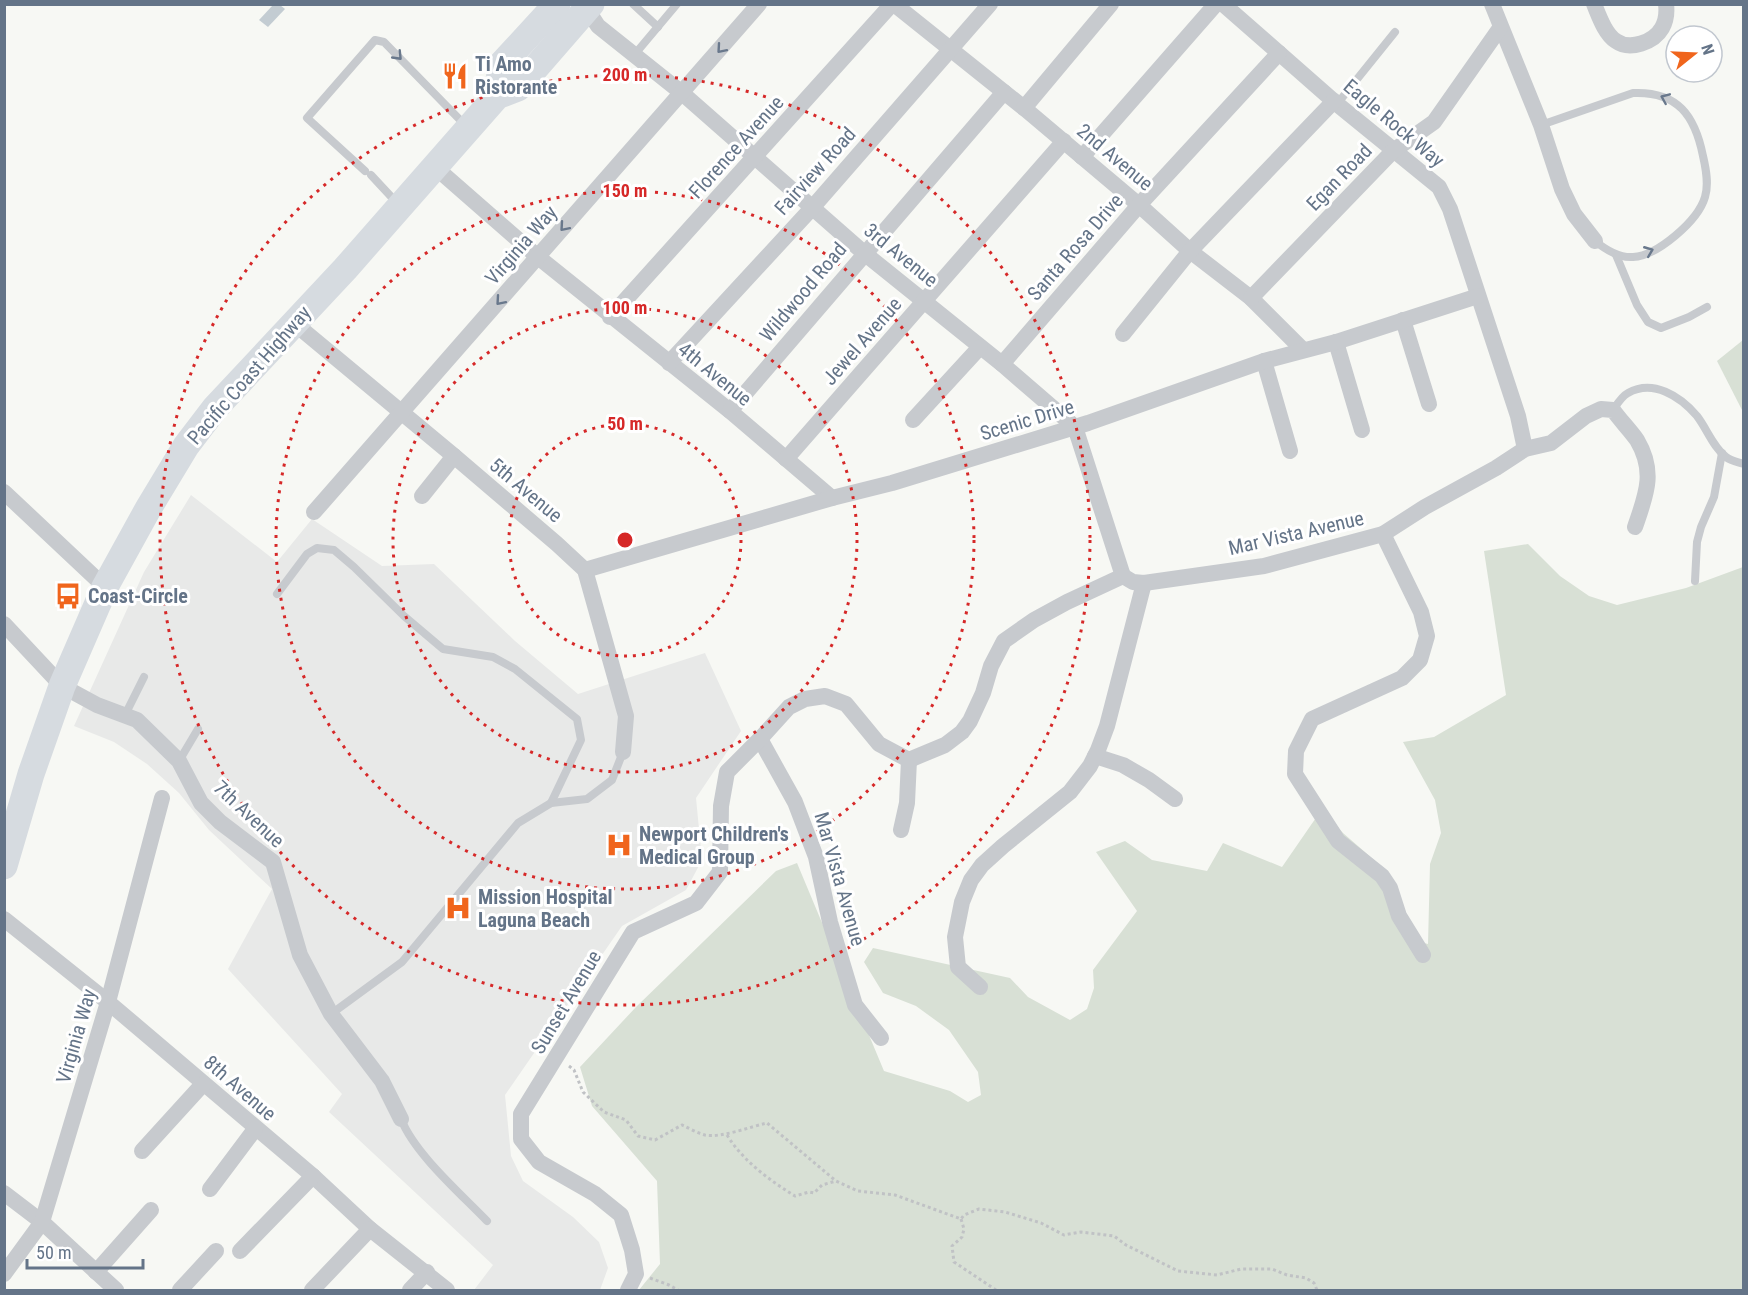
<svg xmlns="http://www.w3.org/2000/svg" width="1748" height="1295" viewBox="0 0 1748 1295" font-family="'Roboto Condensed',sans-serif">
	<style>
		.built { fill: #e8e9e8 }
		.green { fill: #d8e0d5 }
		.water { fill: #c3ccd2 }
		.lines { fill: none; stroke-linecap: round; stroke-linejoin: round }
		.path { stroke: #c0c2c5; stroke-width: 3; stroke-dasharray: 3 3; stroke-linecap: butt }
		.service { stroke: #c7cace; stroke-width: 8 }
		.minor { stroke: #c7cace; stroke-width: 16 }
		.trunk { stroke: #d6dbe0; stroke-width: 27 }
		.oneway { stroke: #69788c }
		.ring { fill: none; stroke: #d62828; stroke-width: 3; stroke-dasharray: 3 6 }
		.labels { text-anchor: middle; stroke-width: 6; stroke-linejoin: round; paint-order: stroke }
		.poi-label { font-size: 20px; font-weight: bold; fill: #647488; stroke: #fff; text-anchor: start }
		.street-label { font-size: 20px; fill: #647488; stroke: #fff }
		.centre { fill: #d62828; stroke: #fff; stroke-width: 3 }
		.ring-label { font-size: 18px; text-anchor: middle; font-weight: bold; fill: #d62828; stroke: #fff; stroke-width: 6; stroke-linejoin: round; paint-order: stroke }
	</style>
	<rect width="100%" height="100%" fill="#f7f8f4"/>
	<!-- built -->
	<polygon class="built" points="191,495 277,562 312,519 382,566 434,564 515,641 578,694 705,653 741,731 696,798 702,860 686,890 622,926 505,1095 511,1156 523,1181 573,1217 599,1242 608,1268 600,1290 474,1290 493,1265 329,1112 342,1094 228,969 272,889 209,830 179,793 147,764 114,742 74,726 144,572"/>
	<!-- green -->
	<g class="green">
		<polygon points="1743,340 1743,412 1717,361"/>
		<polygon points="1528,544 1560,576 1589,596 1617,605 1686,588 1743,567 1743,1290 639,1290 660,1264 657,1181 592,1106 580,1067 636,1007 776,871 797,863 884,1071 950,1091 968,1102 981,1095 978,1072 949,1030 916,1006 883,993 864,962 873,948 1010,978 1028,997 1070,1020 1087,1009 1094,988 1093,970 1137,911 1096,852 1125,841 1152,860 1207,871 1223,843 1282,867 1322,809 1343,833 1381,866 1412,940 1428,944 1430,864 1441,833 1435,800 1403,742 1434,737 1506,695 1484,551"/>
	</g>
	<!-- water -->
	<polygon class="water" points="273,5 280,5 285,9 268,27 259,20"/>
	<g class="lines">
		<!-- path -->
		<g class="path">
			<path d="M569 1066 574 1070 583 1092 604 1112 626 1120 638 1136 655 1140 682 1125C689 1128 697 1133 705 1135 722 1138 749 1127 767 1123L836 1181 858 1191 895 1195 961 1219 964 1215 979 1209 1005 1212 1041 1223 1064 1235 1081 1232 1114 1236 1126 1245 1178 1271 1217 1275 1241 1269H1272L1287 1275 1306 1278 1314 1283 1317 1290"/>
			<path d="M727 1135C743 1161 769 1180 795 1196L809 1192 814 1193 822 1185 836 1181"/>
			<polyline points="961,1219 964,1229 962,1237 952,1246 954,1262 996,1290"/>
			<polyline points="650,1278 669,1285 678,1290"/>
		</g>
		<!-- service -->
		<g class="service">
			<polyline points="633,4 658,27"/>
			<polyline points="635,54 677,4"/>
			<polyline points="1337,104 1395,32"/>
			<path d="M1541 125 1633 93C1678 91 1695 116 1703 156 1706 169 1709 184 1705 197 1698 221 1657 256 1633 257 1619 258 1606 250 1595 241"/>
			<polyline points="365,171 307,118 375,40 384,42 466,126"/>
			<polyline points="371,175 397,203"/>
			<polyline points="1616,255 1637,305 1648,322 1661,328 1689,317 1707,307"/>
			<path d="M1613 410C1617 404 1622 396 1628 393 1653 379 1680 396 1697 416 1707 429 1713 447 1726 457 1731 461 1738 462 1744 464"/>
			<polyline points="1695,581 1697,542 1701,527 1714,497 1722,453"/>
			<polyline points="277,594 307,554 317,548 334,550 354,567 404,616 443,649 493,657 515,669 577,719 581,740 551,803"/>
			<polyline points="125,715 144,677"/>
			<polyline points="179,761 198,729"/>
			<polyline points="331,1014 402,962 518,823 551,803 587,799 612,780 623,752"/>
			<path d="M401 1119C415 1154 460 1193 487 1221"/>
		</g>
		<!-- minor -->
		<g class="minor">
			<polyline points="894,4 1024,108 1139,205 1190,251 1251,298 1303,350"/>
			<polyline points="1223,4 1337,104 1439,187 1450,209 1518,416 1525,449"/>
			<polyline points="1492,4 1541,125 1562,189 1574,214 1595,241"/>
			<path d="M1594 4C1599 16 1605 34 1616 41 1630 51 1654 42 1662 28 1666 21 1667 12 1666 4"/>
			<polyline points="587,9 598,26 682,93 864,253 1002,364 1075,427 1123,576"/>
			<polyline points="1024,108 1111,4"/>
			<polyline points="1082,157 1216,4"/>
			<polyline points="435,167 538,257 730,411 832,498"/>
			<polyline points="1251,298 1393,151 1434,122 1500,28"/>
			<polyline points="610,317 892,4"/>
			<polyline points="1403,320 1429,404"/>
			<polyline points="294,323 454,456 557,544 585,570 626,716 623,752"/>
			<polyline points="1123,334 1190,251 1334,101"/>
			<polyline points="1336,342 1362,430"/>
			<polyline points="1264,361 1290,451"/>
			<polyline points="669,363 812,208 990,4"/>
			<polyline points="1002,364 1139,205 1279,53"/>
			<polyline points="730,411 1004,92"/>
			<polyline points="913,420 980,347"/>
			<polyline points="786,459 1064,141"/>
			<polyline points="4,492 105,587"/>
			<polyline points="422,496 454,456"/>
			<polyline points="314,512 759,4"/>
			<polyline points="1383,534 1421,612 1427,636 1420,660 1402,678 1312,719 1296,751 1295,774 1338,841 1382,876 1390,888 1399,916 1423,955"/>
			<polyline points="585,570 832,498 892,483 1088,423 1264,361 1336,342 1478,296"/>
			<polyline points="4,624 62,686 97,705 137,720 179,761 201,803 220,822 273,862 300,955 331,1014 382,1081 401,1119"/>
			<polyline points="760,739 795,802 816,857 830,922 855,1005 881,1038"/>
			<polyline points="1095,756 1123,765 1149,780 1175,799"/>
			<polyline points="901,830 907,803 909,760"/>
			<polyline points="4,919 108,1002 313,1176 370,1229 447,1290"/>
			<polyline points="980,987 958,967 955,937 962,902 971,880 982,865 1003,846 1070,792 1090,766 1098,750 1107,726 1144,583"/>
			<polyline points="142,1151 203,1084"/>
			<polyline points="210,1189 255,1129"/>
			<polyline points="4,1193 42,1222 116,1290"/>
			<polyline points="240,1251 313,1176"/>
			<polyline points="96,1272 151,1210"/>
			<polyline points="4,1274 42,1222 108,1002 162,798"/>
			<polyline points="180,1290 216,1251"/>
			<polyline points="312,1290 370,1229"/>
			<polyline points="410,1290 427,1272"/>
			<path d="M628 1290 636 1274 632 1250 621 1215 595 1194 539 1162 521 1139V1114L633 932 696 903 720 872 721 806 727 772 760 739 789 707 805 699 825 696 846 704 879 744 909 760 945 745 962 732 970 721 983 693 991 666 1004 641 1034 620 1067 602 1123 576 1133 582 1144 583 1264 566 1383 534 1425 507 1496 468 1525 449 1551 443 1586 416 1601 409 1613 410C1620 420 1630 430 1637 440 1656 472 1646 495 1635 527"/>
		</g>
		<!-- trunk -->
		<g class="trunk">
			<polyline points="497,96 501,65 557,4"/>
			<polyline points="4,866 31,774 62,686 105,587 148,509 186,446 215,408 345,269 497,96 518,88 591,4"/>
		</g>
	</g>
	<!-- one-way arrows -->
	<defs><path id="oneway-chevron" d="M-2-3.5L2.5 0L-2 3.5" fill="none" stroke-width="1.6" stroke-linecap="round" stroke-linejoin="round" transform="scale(1.5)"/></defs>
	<g class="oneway">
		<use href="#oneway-chevron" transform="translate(721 49) rotate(131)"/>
		<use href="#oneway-chevron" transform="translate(398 56) rotate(46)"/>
		<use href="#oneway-chevron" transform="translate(1665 98) rotate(-157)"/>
		<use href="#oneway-chevron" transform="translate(564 227) rotate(131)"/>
		<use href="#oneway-chevron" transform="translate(1649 251) rotate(-22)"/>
		<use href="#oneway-chevron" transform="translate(500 301) rotate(131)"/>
	</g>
	<!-- distance rings -->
	<g class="ring">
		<circle cx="625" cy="540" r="116"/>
		<circle cx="625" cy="540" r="232"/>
		<circle cx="625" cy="540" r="349"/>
		<circle cx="625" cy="540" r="465"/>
	</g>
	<!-- icons -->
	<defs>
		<g id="restaurant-bare" transform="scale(2.07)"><path d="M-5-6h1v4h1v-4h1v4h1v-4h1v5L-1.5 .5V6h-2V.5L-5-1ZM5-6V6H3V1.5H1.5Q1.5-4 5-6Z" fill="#f0651c" stroke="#fff" stroke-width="2.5" paint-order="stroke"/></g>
		<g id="bus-bare" transform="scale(2.07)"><path d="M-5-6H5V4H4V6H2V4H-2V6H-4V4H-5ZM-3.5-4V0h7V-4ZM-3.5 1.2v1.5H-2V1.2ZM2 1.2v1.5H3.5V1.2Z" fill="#f0651c" stroke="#fff" stroke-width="2.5" paint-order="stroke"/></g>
		<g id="hospital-bare" transform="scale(2.07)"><path d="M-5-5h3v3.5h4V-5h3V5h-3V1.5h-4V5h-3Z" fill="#f0651c" stroke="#fff" stroke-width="2.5" paint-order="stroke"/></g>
	</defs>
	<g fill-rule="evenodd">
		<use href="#restaurant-bare" x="455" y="76"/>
		<use href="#bus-bare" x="68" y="596"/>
		<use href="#hospital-bare" x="619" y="845"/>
		<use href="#hospital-bare" x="458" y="908"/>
	</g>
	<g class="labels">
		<!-- poi labels -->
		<g class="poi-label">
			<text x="475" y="71">Ti Amo<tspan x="475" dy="23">Ristorante</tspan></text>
			<text x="88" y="603">Coast-Circle</text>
			<text x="639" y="841">Newport Children's<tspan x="639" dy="23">Medical Group</tspan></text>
			<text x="478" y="904">Mission Hospital<tspan x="478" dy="23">Laguna Beach</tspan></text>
		</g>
		<!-- street labels -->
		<g class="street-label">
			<text transform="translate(1394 123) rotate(40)" y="7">Eagle Rock Way</text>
			<text transform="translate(736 147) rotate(-48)" y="7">Florence Avenue</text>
			<text transform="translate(1115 157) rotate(40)" y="7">2nd Avenue</text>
			<text transform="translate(815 171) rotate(-48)" y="7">Fairview Road</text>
			<text transform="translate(1339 177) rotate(-46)" y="7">Egan Road</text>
			<text transform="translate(521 245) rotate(-49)" y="7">Virginia Way</text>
			<text transform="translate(1075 247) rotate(-49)" y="7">Santa Rosa Drive</text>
			<text transform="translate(901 255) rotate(39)" y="7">3rd Avenue</text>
			<text transform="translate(803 292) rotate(-50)" y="7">Wildwood Road</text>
			<text transform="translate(862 341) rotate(-49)" y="7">Jewel Avenue</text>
			<text transform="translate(715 374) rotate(39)" y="7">4th Avenue</text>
			<text transform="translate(249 375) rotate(-49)" y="7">Pacific Coast Highway</text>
			<text transform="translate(1027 420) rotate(-17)" y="7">Scenic Drive</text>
			<text transform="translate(526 490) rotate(40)" y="7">5th Avenue</text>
			<text transform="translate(1296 533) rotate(-13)" y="7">Mar Vista Avenue</text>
			<text transform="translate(249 814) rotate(43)" y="7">7th Avenue</text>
			<text transform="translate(840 879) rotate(74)" y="7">Mar Vista Avenue</text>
			<text transform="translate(566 1002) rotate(-59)" y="7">Sunset Avenue</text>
			<text transform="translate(76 1036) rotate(-74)" y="7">Virginia Way</text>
			<text transform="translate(240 1088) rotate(41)" y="7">8th Avenue</text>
		</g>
	</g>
	<circle cx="625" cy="540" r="9" class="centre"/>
	<g class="ring-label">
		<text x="625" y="81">200 m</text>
		<text x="625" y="197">150 m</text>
		<text x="625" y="314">100 m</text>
		<text x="625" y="430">50 m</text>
	</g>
	<!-- border -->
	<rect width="1748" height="1295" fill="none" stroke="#647488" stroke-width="12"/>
	<!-- north arrow -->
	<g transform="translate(1694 54) rotate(72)"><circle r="28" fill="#ffffff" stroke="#c1c7cf" stroke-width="1.5"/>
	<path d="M0-4.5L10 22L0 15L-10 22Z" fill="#f0651c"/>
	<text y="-9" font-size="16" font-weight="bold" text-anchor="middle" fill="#647488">N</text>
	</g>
	<!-- scale -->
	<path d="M27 1259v9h116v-9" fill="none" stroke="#647488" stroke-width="3"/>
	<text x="36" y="1259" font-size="18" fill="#647488" stroke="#ffffff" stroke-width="4.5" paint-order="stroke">50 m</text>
</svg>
